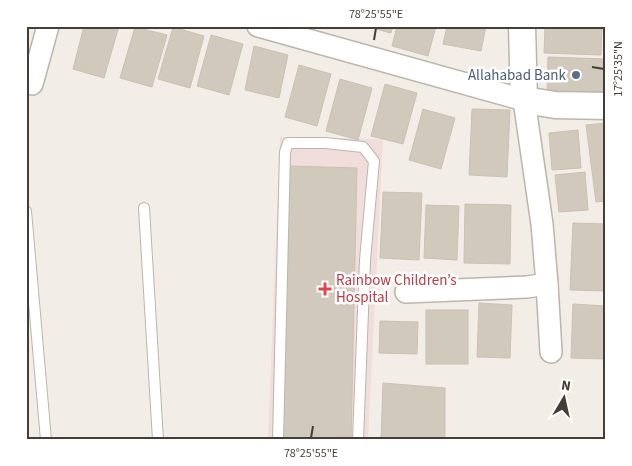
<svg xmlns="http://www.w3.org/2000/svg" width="632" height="466" viewBox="0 0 632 466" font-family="'Source Sans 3',sans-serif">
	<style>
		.medical { fill: #f1dddb }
		.building { fill: #d2c9bd; stroke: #ccc0b1 }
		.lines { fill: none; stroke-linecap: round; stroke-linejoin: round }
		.service-casing { stroke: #bcb5aa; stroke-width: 12 }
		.minor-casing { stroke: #bcb5aa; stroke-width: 24 }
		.tertiary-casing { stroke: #bcb5aa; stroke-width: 29 }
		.service { stroke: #fff; stroke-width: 10 }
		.minor { stroke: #fff; stroke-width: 21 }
		.tertiary { stroke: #fff; stroke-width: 26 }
		.ticks { fill: none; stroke: #443e37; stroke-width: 2 }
		.service-dot { fill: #5c6f8a; stroke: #fff; stroke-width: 2 }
		.health-dot { fill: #e0444e; stroke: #fff; stroke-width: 2 }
		.labels { text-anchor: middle; stroke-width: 5; stroke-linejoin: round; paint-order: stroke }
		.service-label { font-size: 15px; fill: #4e5e75; stroke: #fff; text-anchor: end }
		.health-label { font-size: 15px; fill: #be3a42; stroke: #fff; text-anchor: start }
		.neatline { fill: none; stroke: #443e37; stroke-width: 2 }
		.ticks-label { font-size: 12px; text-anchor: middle; fill: #443e37 }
	</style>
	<rect width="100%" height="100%" fill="#f2eee7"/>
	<!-- medical -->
	<polygon class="medical" points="280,137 383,139 368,440 268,440"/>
	<!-- building -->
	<g class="building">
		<polygon points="84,26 119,26 104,78 73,69"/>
		<polygon points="364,26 393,26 391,33"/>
		<polygon points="397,26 436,26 428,56 392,46"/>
		<polygon points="447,26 486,26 481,51 443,44"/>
		<polygon points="545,26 602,26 601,55 544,53"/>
		<polygon points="135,27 167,35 152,87 120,78"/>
		<polygon points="173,27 204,36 190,88 158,79"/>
		<polygon points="211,35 243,44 229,95 197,86"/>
		<polygon points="254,46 288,55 279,98 245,90"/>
		<polygon points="548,57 605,59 604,96 547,94"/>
		<polygon points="299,65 331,74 317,126 285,117"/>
		<polygon points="340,79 372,88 358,140 326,131"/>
		<polygon points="385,84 417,93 403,144 371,136"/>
		<polygon points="423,109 455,118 441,169 409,160"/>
		<polygon points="472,109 510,110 507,177 469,175"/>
		<polygon points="606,123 606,201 596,202 586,125"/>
		<polygon points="578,130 581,168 552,170 549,133"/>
		<polygon points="289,166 357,168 351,440 282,440"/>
		<polygon points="585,172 588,210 559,212 555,175"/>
		<polygon points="383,192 422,193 419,260 380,258"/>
		<polygon points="465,204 511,205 510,264 464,263"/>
		<polygon points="426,205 459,206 457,260 424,258"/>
		<polygon points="573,223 606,224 606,291 570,290"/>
		<polygon points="479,303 512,305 510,358 477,357"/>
		<polygon points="573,304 606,306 604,359 571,358"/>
		<rect x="426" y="310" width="42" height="54"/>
		<polygon points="380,321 418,322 417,354 379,353"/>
		<polygon points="383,383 445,388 445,440 381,440"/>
	</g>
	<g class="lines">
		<!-- service casing -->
		<g class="service-casing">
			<g id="service">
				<polyline points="144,208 158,440"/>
				<polyline points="26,211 46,440"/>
				<polyline points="278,440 285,152 288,143 325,143 363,147 374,161 365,260 358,440"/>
			</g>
		</g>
		<!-- minor casing -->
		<g class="minor-casing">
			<g id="minor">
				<polyline points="258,26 524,100 542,224 547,284 527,287 406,292"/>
				<polyline points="32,84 48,26"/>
				<polyline points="547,284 551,352"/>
			</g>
		</g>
		<!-- tertiary casing -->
		<g class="tertiary-casing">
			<polyline id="tertiary" points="522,26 524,100 555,105 606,106"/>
		</g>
		<!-- service -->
		<use href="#service" class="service"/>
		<!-- minor -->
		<use href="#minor" class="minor"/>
		<!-- tertiary -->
		<use href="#tertiary" class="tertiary"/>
	</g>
	<!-- ticks -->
	<path class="ticks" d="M374 40 376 28M592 67 604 69M311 438 313 426"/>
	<!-- markers -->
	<circle class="service-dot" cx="576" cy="75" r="5"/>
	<path class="health-dot" d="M322.5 281.5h5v5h5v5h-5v5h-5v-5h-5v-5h5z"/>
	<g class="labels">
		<!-- service labels -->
		<g class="service-label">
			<text x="566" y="80">Allahabad Bank</text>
		</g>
		<!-- health labels -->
		<g class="health-label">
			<text x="336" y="285">Rainbow Children’s<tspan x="336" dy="17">Hospital</tspan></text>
		</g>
	</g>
	<!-- border -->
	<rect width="632" height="466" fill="none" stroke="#ffffff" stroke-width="55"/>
	<!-- north arrow -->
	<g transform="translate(564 398) rotate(9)" stroke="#ffffff" stroke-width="4" paint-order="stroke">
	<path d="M0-4L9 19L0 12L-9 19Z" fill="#443e37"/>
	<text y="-8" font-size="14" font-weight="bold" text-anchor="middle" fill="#443e37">N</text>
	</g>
	<rect x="28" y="28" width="576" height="410" class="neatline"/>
	<g class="ticks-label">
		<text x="376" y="18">78°25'55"E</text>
		<text transform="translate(618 69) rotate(-90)" y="4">17°25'35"N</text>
		<text x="311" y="457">78°25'55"E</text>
	</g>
</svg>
